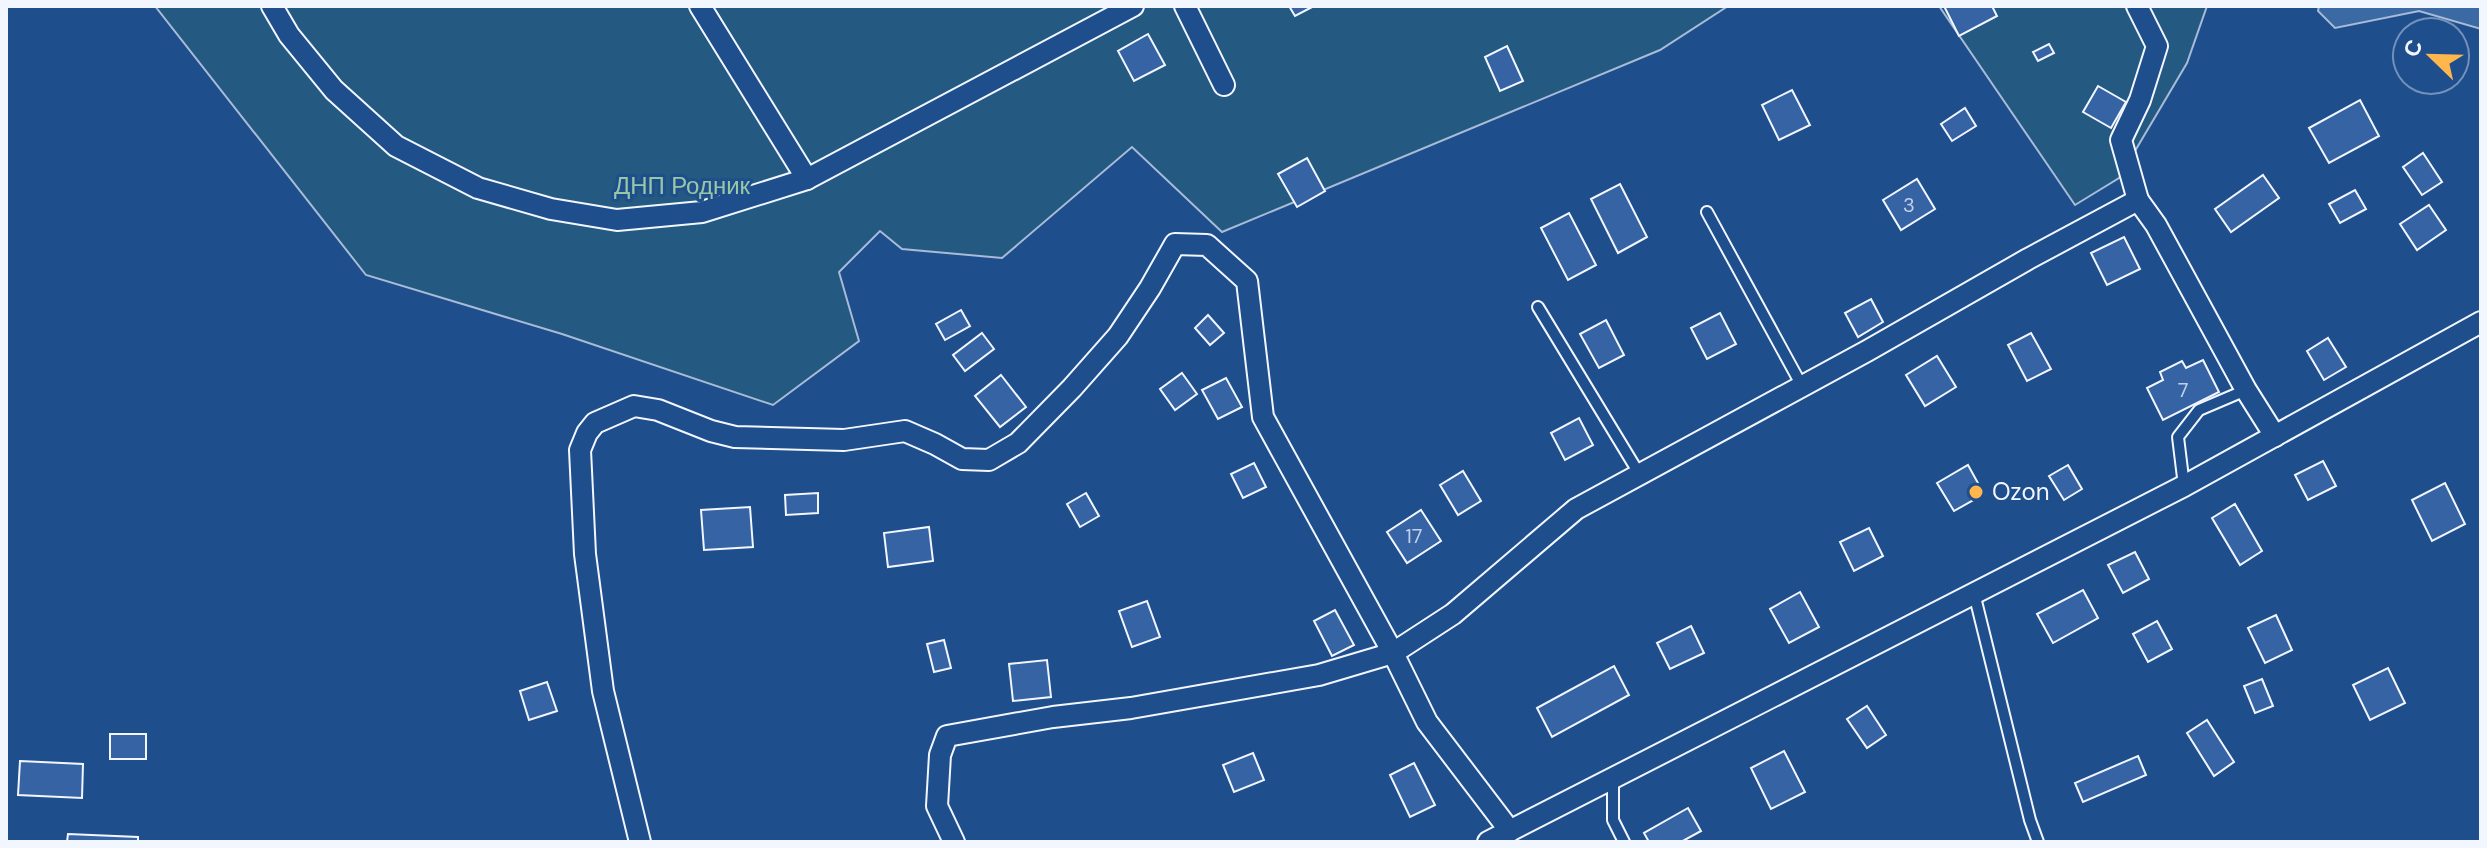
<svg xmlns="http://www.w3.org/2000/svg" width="2487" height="848" viewBox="0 0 2487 848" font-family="'DM Sans',sans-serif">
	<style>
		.green { fill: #245a82; stroke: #a8bbd7; stroke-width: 2 }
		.water { fill: #3b69a3; stroke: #a8bbd7; stroke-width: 2 }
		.building { fill: #3563a3; stroke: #f2f6ff; stroke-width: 2 }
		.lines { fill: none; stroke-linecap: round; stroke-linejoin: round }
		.lane-casing { stroke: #f2f6ff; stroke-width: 14 }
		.street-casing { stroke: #f2f6ff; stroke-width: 24 }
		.lane { stroke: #1f4e8c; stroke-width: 10 }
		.street { stroke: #1f4e8c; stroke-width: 20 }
		.poi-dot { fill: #ffb74d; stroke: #1f4e8c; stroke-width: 3 }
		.labels { text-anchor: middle; stroke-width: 6; stroke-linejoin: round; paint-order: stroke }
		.number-label { font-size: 20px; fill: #c3d1e8 }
		.park-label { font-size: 24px; fill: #97c8a6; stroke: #1f4e8c }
		.poi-label { font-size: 24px; fill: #f2f6ff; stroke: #1f4e8c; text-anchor: start }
	</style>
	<rect width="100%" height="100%" fill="#1f4e8c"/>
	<!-- green -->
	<g class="green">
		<polygon points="155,6 1728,6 1660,50 1222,232 1132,147 1002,258 902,249 880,231 839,272 859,341 773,405 562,334 366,275"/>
		<polygon points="1939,6 2207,6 2187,63 2119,178 2075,205"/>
	</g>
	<!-- water -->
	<polygon class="water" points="2319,6 2481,6 2481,29 2419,11 2335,28 2318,11"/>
	<!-- building -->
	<g class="building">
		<polygon points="1289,6 1314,6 1295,16"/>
		<polygon points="1944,6 1992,6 1997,16 1959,36"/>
		<polygon points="1148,34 1165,65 1134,81 1118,51"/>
		<polygon points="2049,44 2054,53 2038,61 2033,52"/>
		<polygon points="1507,46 1523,81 1500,91 1485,57"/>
		<polygon points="2098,86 2126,102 2111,128 2083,112"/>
		<polygon points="1792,90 1810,125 1779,140 1762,105"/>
		<polygon points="2360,100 2379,136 2329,163 2309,128"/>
		<polygon points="1965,108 1976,126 1952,141 1941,124"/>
		<polygon points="2423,153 2442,182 2422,195 2403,167"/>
		<polygon points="1307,158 1325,191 1297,207 1278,174"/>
		<polygon points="2263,175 2279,198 2231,232 2215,209"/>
		<polygon points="1917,179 1935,209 1901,230 1883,200"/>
		<polygon points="1620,184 1647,237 1618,253 1591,199"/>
		<polygon points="2355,190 2366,209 2340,223 2329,204"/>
		<polygon points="2429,205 2446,230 2417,250 2400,224"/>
		<polygon points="1569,213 1596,265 1568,280 1541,228"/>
		<polygon points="2124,237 2140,269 2107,285 2091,253"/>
		<polygon points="1871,299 1883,322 1858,337 1845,313"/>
		<polygon points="961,310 970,326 945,340 936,324"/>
		<polygon points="1720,313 1736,344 1707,359 1691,328"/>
		<polygon points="1208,315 1224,333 1210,345 1195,328"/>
		<polygon points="1606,320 1624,355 1599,368 1580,334"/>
		<polygon points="982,333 994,349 965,371 953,355"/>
		<polygon points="2031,333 2051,369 2027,381 2008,345"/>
		<polygon points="2328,338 2346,367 2324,380 2307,351"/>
		<polygon points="1937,356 1956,387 1925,406 1906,375"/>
		<polygon points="2203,360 2219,392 2163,420 2147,388 2163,380 2160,372 2182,361 2186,368"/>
		<polygon points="1182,373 1197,394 1175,410 1160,389"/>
		<polygon points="1001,375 1026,407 1000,427 975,396"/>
		<polygon points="1226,378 1242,407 1218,419 1202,390"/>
		<polygon points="1579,418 1593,445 1565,460 1551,433"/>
		<polygon points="2323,461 2336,486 2308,500 2295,475"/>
		<polygon points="1254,463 1266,487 1243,498 1231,474"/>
		<polygon points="1968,465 1984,494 1954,511 1937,483"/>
		<polygon points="2068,465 2082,489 2064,500 2049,476"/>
		<polygon points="1463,471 1481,501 1458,515 1440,485"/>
		<polygon points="2445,483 2465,524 2432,541 2412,500"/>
		<polygon points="818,493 818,513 786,515 785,495"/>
		<polygon points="1086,493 1099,516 1080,527 1067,504"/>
		<polygon points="2235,504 2262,551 2240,565 2212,518"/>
		<polygon points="750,507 753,547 704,550 701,510"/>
		<polygon points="1421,510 1441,541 1407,563 1387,532"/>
		<polygon points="929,527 933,561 888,567 884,533"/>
		<polygon points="1869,528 1883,556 1854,571 1840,542"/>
		<polygon points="2135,552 2149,579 2123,593 2108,565"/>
		<polygon points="2083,590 2098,618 2053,643 2037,614"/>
		<polygon points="1800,592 1819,627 1789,643 1770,609"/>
		<polygon points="1147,601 1160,637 1132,647 1119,611"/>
		<polygon points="1335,610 1354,645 1332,656 1314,621"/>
		<polygon points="2276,615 2292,650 2265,663 2248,628"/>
		<polygon points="2157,621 2172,649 2148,662 2133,634"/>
		<polygon points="1691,626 1704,653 1670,669 1657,643"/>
		<polygon points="944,640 951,668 934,672 927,644"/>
		<polygon points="1047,660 1051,697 1013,701 1009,664"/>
		<polygon points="1614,666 1629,695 1552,737 1537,708"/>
		<polygon points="2388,668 2405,703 2370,720 2353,685"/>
		<polygon points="2262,679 2273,706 2255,713 2244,686"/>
		<polygon points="547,682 557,711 529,720 520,691"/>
		<polygon points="1867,706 1886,735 1867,748 1847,719"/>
		<polygon points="2207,720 2234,762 2214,776 2187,733"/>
		<rect x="110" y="734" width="36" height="25"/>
		<polygon points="1784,751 1805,792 1771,809 1751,768"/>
		<polygon points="1253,753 1264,780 1234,792 1223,765"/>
		<polygon points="2138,756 2146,775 2083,802 2075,783"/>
		<polygon points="20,761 83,764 82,798 18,795"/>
		<polygon points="1414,763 1435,805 1410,817 1390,775"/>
		<polygon points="1688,808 1701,831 1681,842 1649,842 1644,833"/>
		<polygon points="68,834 138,837 138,842 67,842"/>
	</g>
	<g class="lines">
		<!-- lane casing -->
		<g class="lane-casing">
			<g id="lane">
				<polyline points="1707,212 1802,386"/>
				<polyline points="1538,307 1640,475"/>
				<polyline points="2184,486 2178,437 2199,410 2246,390"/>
				<polyline points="1974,593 2030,820 2038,842"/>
				<polyline points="1613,779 1613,820 1624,842"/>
			</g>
		</g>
		<!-- street casing -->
		<g class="street-casing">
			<g id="street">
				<polyline points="272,6 289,35 334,90 396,146 478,188 551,209 617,220 702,212 807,179 1133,6"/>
				<polyline points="700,6 807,179"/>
				<polyline points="1185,6 1224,85"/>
				<polyline points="2137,6 2157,46 2140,100 2121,140 2138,200"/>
				<polyline points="640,842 603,691 585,554 580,450 587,433 595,423 634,406 658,410 711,431 735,437 844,440 905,431 935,444 962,459 989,460 1018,443 1072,388 1118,336 1150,288 1175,244 1207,245 1247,281 1263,417 1393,653 1427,722 1510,831"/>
				<polyline points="954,842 937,806 940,755 947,736 1053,717 1131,708 1319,675 1393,653 1453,614 1576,509 1867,351 2028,259 2138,200 2156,225 2246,390 2275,436"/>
				<polyline points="1488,842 2184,486 2481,322"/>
			</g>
		</g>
		<!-- lane -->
		<use href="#lane" class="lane"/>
		<!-- street -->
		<use href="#street" class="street"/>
	</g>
	<!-- markers -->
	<circle class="poi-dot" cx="1976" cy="492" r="8"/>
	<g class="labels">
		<!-- number labels -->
		<g class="number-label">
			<text x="1909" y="212">3</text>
			<text x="2183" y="397">7</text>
			<text x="1414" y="543">17</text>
		</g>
		<!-- park labels -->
		<g class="park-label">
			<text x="682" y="194">ДНП Родник</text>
		</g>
		<!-- poi labels -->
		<g class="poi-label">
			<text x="1992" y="500">Ozon</text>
		</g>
	</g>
	<!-- border -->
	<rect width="2487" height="848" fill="none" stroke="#f2f6ff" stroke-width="16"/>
	<!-- north arrow -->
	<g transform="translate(2431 56) rotate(293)"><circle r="38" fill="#1f4e8c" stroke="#7391ba" stroke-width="2"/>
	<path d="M0-6L14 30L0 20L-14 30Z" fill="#ffb74d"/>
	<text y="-12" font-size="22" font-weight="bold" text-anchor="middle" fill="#f2f6ff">С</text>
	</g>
</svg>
